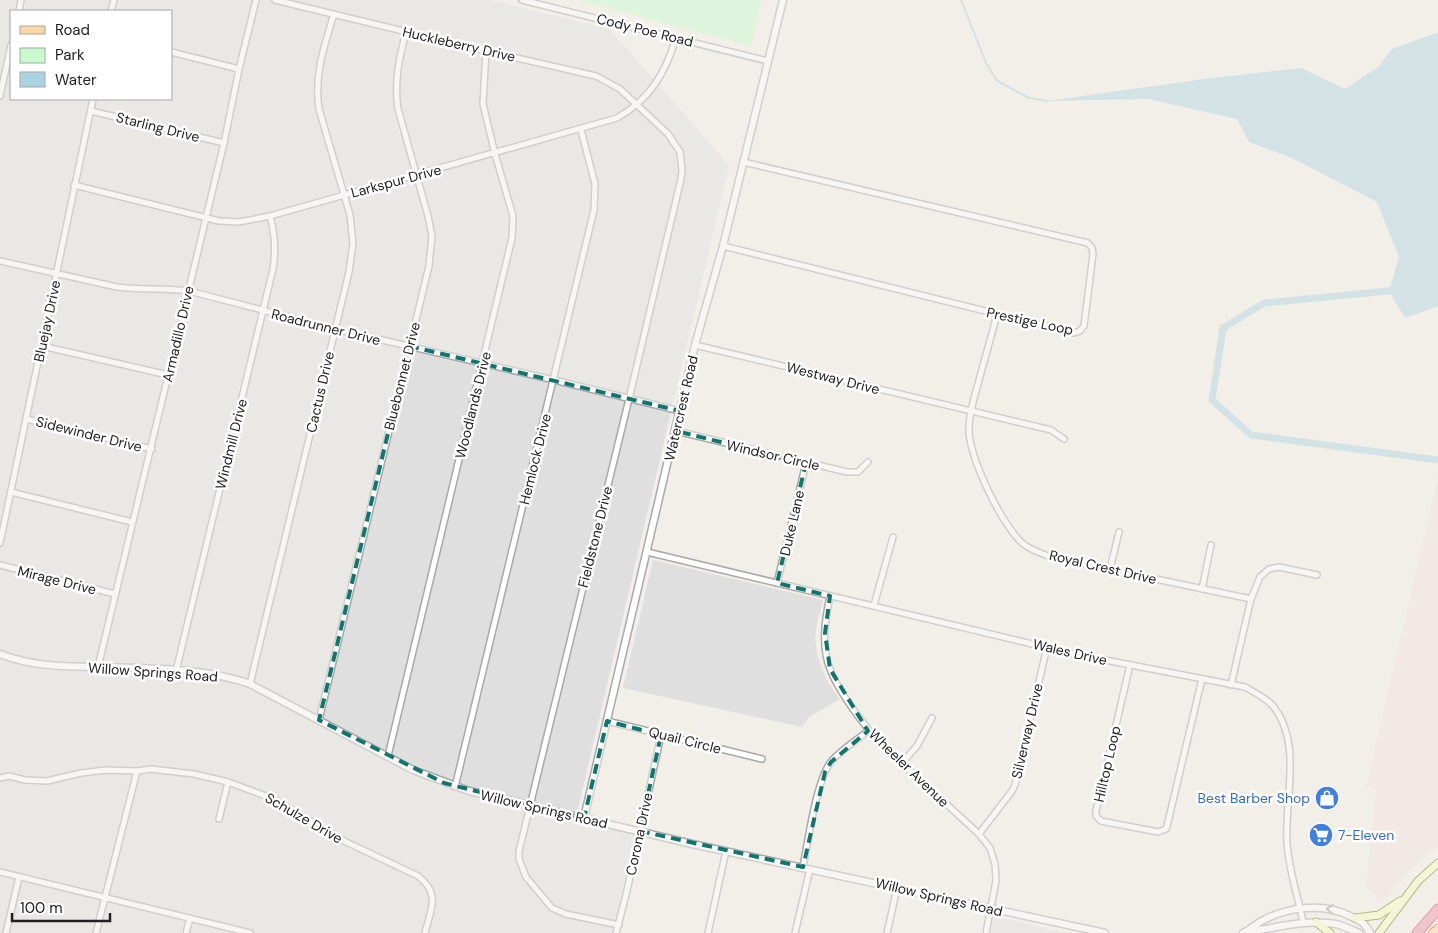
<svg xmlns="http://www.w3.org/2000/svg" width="1438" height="933" viewBox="0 0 1438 933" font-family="'DM Sans',sans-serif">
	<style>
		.residential { fill: #e0dfdf; fill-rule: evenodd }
		.military { fill: #f3e3dd }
		.park { fill: #c8facc }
		.water { fill: #aad3df }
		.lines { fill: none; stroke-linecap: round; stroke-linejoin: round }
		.stream { stroke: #aad3df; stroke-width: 2 }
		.canal { stroke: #aad3df; stroke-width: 7 }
		.minor-casing { stroke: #a9a9a9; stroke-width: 8 }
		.tertiary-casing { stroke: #a9a9a9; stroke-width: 9 }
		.secondary-casing { stroke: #707d05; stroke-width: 9 }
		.primary-casing { stroke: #a06b00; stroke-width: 10 }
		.motorway-casing { stroke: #dc2a67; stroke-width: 11 }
		.minor { stroke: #fff; stroke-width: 5 }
		.tertiary { stroke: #fff; stroke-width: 6 }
		.secondary { stroke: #f7fabf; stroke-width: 7 }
		.primary { stroke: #fcd6a4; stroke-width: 8 }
		.motorway { stroke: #e892a2; stroke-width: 9 }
		.oneway { stroke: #9c9c9c }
		.marked { fill: none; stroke: #0f766e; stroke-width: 4; stroke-dasharray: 10 6; stroke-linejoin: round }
		.labels { text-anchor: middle; stroke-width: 5; stroke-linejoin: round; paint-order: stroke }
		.street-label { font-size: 14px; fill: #222; stroke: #fff }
		.shop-label { font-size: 14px; fill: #366cbe; stroke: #fff; text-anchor: end }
	</style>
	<rect width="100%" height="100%" fill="#f2efe9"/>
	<!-- residential -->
	<g class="residential">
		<path d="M0 0H489L609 29 729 165 578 809 640 831 615 933H0ZM11 11H171V99H11Z"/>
		<polygon points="653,560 823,600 817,624 815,639 818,657 827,681 840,699 809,717 802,727 623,688"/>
		<polygon points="995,916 1065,933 991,933"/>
	</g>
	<!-- military -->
	<polygon class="military" points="1438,476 1438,846 1413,868 1381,903 1366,887 1376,789 1366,786"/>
	<!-- park -->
	<polygon class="park" points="577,0 761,0 751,46"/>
	<!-- water -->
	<polygon class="water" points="1436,33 1438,33 1438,306 1405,318 1389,291 1399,257 1377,202 1292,158 1249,142 1237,119 1148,99 1047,101 1204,79 1301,68 1345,89 1378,67 1392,49"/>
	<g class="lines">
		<!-- stream -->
		<polyline class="stream" points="961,0 986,63 997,81 1029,98 1048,101"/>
		<!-- canal -->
		<polyline class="canal" points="1398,290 1264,303 1223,328 1212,400 1251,435 1438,460"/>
		<!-- minor casing -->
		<g class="minor-casing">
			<g id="minor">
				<polyline points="275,0 486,51 596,76 620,89 668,134 680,152 682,171 681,179 629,399 519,851 519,859 526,877 552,908 566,914 619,925"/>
				<polyline points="522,0 768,61"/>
				<polyline points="19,11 21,0"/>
				<polyline points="111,11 114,0"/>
				<polyline points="171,52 239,69"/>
				<polyline points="0,96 11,45"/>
				<polyline points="91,111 224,143"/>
				<path d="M74 185 219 221 239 222 270 216 617 118C650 99 665 74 676 38"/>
				<polyline points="723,246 1074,333 1080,331 1084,326 1093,254 1092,248 1088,243 743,162"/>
				<path d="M0 261 117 287C141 290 165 288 189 291L335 329 554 380 680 411"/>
				<path d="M997 314C991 338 984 361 978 384 974 398 969 414 969 429 968 456 1004 531 1026 546 1034 551 1043 554 1051 557L1251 599"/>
				<polyline points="695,345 1051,430 1064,439"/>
				<polyline points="42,346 168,375"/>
				<polyline points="26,419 152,449"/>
				<polyline points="676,431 847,472 858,472 868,462"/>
				<polyline points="11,492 132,522"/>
				<polyline points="0,543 93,99"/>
				<path d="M647 552 1074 654 1245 687C1254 692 1266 698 1273 706 1303 743 1284 800 1287 844 1289 871 1298 896 1303 922"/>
				<polyline points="0,565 115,594"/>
				<polyline points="1110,569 1119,532"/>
				<polyline points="777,583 806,463"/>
				<polyline points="1202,589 1211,545"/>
				<path d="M830 596C825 619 821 646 830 669 838 691 865 727 882 745L979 834 990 848 995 864 996 881 986 933"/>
				<polyline points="874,605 893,537"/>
				<polyline points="1130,665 1096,811 1096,816 1101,821 1158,832 1166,829 1167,826 1202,679"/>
				<polyline points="98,667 224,143 239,69 256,0"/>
				<path d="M176 671 273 269C276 250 275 234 270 216"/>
				<path d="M250 684 349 272 353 243 350 215 319 109C314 75 324 46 334 14"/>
				<polyline points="1231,685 1251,599 1260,577 1269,569 1279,567 1317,575"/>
				<path d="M319 720 429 266 432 236 428 216 398 109C394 82 399 58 406 32"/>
				<polyline points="607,721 762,759"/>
				<polyline points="388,756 512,238 513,216 495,154 483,104 486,51"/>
				<polyline points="901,764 917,746 932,718"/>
				<path d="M0 778 9 776 25 780 47 781 81 773 106 770 137 771 151 769 194 774 228 782 274 799 344 841 418 876C441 894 431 908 425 933"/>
				<polyline points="455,787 594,210 595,184 581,130"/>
				<polyline points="219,819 228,782"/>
				<polyline points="979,834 1012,791 1015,785 1047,647"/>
				<path d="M803 867C808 841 816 783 830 763 838 752 857 740 868 731"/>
				<polyline points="0,872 250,933"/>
				<polyline points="6,933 19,877"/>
				<polyline points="96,933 137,771"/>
				<polyline points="186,933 190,918"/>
				<polyline points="616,933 626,895 661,735"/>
				<polyline points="708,933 726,851"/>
				<polyline points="795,933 810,869"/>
				<polyline points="887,933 897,888"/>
			</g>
		</g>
		<!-- tertiary casing -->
		<g class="tertiary-casing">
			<g id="tertiary">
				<path d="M0 654C34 667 63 666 98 667 146 668 204 668 250 684L413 770 469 791 692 844 1105 933"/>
				<polyline points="584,818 695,345 723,246 783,0"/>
				<path d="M1249 932C1278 927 1307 919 1336 924 1344 926 1352 930 1359 933"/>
				<path d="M1243 933C1249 930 1254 926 1260 922 1286 907 1323 902 1350 916 1361 921 1364 922 1370 933"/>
			</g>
		</g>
		<!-- secondary casing -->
		<g class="secondary-casing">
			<g id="secondary">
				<polyline points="1355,918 1379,915 1400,901"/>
				<polyline points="1316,922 1330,933"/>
				<polyline points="1379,933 1418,881 1438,863"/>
			</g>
		</g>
		<!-- primary casing -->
		<g class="primary-casing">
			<polyline id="primary" points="1433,933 1438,929"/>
		</g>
		<!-- motorway casing -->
		<g class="motorway-casing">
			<polyline id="motorway" points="1417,933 1438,909"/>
		</g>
		<!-- minor -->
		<use href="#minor" class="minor"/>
		<!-- tertiary -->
		<use href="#tertiary" class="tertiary"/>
		<!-- secondary -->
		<use href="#secondary" class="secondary"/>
		<!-- primary -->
		<use href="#primary" class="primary"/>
		<!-- motorway -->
		<use href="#motorway" class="motorway"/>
	</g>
	<!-- one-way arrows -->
	<defs><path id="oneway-chevron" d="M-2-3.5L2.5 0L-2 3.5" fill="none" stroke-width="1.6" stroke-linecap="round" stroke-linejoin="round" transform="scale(1.25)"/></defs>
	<use class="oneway" href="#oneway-chevron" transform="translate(1330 909) rotate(-174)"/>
	<!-- marked area -->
	<path d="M0 0H1438V933H0ZM409 346 680 411 676 431 806 463 777 583 830 596 825 633 830 669 868 731 831 762 825 772 803 867 640 831 661 735 607 721 584 818 444 783 319 720Z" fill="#f2efe9" fill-opacity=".55" fill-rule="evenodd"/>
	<path class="marked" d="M409 346 680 411 676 431 806 463 777 583 830 596 825 633 830 669 868 731 831 762 825 772 803 867 640 831 661 735 607 721 584 818 444 783 319 720Z"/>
	<!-- icons -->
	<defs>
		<g id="shop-disc" transform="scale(1.25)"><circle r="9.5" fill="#3f7fe0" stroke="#fff"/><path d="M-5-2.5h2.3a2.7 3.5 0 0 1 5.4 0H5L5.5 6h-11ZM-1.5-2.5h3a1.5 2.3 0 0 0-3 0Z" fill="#fff"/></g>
		<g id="supermarket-disc" transform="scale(1.25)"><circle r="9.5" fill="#3f7fe0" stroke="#fff"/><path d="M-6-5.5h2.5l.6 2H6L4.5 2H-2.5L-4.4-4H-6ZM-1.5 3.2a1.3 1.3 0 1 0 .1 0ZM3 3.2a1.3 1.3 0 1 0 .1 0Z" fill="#fff"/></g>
	</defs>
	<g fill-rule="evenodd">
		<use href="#shop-disc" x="1327" y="798"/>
		<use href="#supermarket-disc" x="1321" y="835"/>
	</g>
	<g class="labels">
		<!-- street labels -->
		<g class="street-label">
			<text transform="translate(645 30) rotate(14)" y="5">Cody Poe Road</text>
			<text transform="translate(459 44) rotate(13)" y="5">Huckleberry Drive</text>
			<text transform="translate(158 127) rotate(14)" y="5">Starling Drive</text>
			<text transform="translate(396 181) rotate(-15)" y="5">Larkspur Drive</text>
			<text transform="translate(47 321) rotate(-78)" y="5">Bluejay Drive</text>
			<text transform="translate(1030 321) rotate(12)" y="5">Prestige Loop</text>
			<text transform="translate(326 327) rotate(14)" y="5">Roadrunner Drive</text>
			<text transform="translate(178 334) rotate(-77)" y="5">Armadillo Drive</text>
			<text transform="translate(402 376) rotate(-76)" y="5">Bluebonnet Drive</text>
			<text transform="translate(833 378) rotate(14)" y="5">Westway Drive</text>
			<text transform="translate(320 392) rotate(-77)" y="5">Cactus Drive</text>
			<text transform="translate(473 405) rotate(-76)" y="5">Woodlands Drive</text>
			<text transform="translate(681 408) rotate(-77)" y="5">Watercrest Road</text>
			<text transform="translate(89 434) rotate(14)" y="5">Sidewinder Drive</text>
			<text transform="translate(231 444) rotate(-76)" y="5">Windmill Drive</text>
			<text transform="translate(773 455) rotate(13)" y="5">Windsor Circle</text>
			<text transform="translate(535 459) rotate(-76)" y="5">Hemlock Drive</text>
			<text transform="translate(792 523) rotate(-77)" y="5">Duke Lane</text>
			<text transform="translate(595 537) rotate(-76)" y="5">Fieldstone Drive</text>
			<text transform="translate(1103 567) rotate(13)" y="5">Royal Crest Drive</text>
			<text transform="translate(57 580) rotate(14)" y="5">Mirage Drive</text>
			<text transform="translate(1070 652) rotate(13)" y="5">Wales Drive</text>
			<text transform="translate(153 672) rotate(4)" y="5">Willow Springs Road</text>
			<text transform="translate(1027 731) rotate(-77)" y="5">Silverway Drive</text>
			<text transform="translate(685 740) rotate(14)" y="5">Quail Circle</text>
			<text transform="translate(1107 764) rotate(-77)" y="5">Hilltop Loop</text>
			<text transform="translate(909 768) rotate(44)" y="5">Wheeler Avenue</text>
			<text transform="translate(544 809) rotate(13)" y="5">Willow Springs Road</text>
			<text transform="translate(304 818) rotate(30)" y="5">Schulze Drive</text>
			<text transform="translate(639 834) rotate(-78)" y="5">Corona Drive</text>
			<text transform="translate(939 897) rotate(13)" y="5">Willow Springs Road</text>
		</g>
		<!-- shop labels -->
		<g class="shop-label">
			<text x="1310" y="803">Best Barber Shop</text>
			<text x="1338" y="840" text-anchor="start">7-Eleven</text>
		</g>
	</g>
	<!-- legend -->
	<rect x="10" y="10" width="162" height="90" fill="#ffffff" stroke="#a7a7a7"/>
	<rect x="20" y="26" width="25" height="8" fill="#fcd6a4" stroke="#a7a7a7"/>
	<text x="55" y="35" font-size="15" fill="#222222">Road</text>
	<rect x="20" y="48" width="25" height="15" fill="#c8facc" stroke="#a7a7a7"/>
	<text x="55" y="60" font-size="15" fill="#222222">Park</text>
	<rect x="20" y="72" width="25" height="15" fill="#aad3df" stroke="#a7a7a7"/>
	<text x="55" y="85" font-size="15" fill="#222222">Water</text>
	<!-- scale -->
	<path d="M12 913v8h98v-8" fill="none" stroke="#222222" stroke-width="2.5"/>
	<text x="20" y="913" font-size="15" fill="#222222" stroke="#ffffff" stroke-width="4" paint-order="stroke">100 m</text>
</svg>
